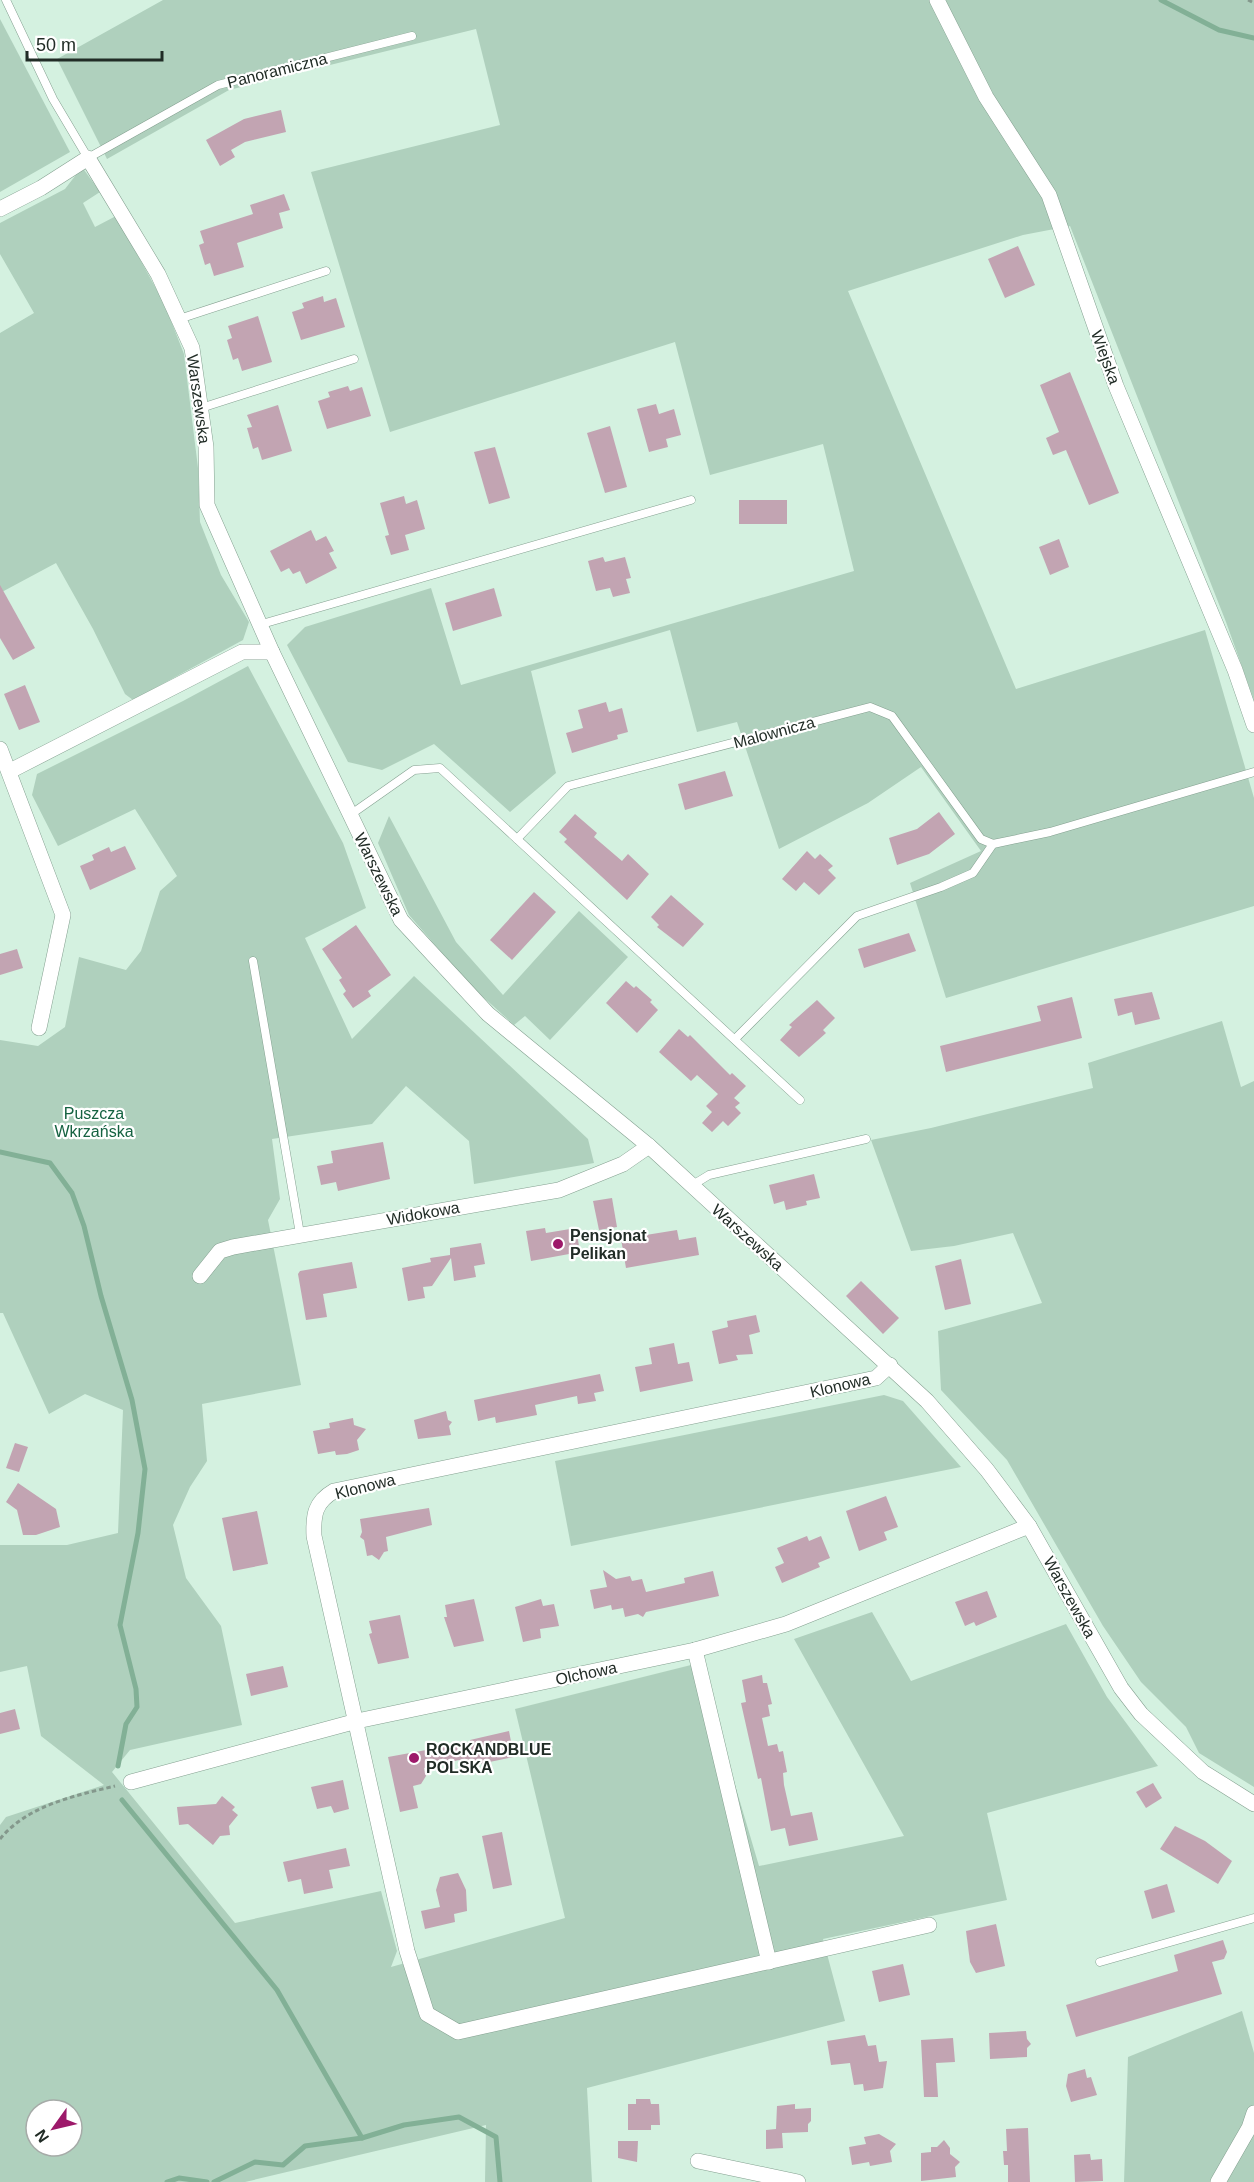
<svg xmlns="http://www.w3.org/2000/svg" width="1254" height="2182" viewBox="0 0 1254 2182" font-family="Arial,sans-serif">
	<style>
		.green { fill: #afd0bd; fill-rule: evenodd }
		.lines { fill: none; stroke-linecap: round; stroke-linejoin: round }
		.stream { stroke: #82b096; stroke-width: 5 }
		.building { fill: #c2a4b2 }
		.service-casing { stroke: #84a090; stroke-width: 9 }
		.minor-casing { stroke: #84a090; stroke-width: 16 }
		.path { stroke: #84988c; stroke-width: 3; stroke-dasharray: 4.5 3; stroke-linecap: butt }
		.service { stroke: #fff; stroke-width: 8 }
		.minor { stroke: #fff; stroke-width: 15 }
		.poi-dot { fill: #9d196a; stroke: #fff; stroke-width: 2 }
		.labels { text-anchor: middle; stroke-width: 4.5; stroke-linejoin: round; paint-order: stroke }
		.street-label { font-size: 16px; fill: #212c26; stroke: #fff }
		.park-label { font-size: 16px; fill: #156241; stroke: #fff }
		.poi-label { font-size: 16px; font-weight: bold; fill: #212c26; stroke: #fff; text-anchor: start }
	</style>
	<rect width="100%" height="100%" fill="#d4f1e0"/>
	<!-- green -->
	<g class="green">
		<polygon points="163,0 1254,0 1254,700 1226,622 1070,226 1023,235 848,291 1016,689 1205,630 1254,798 1254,906 946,998 910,883 981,851 921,767 868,803 779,849 737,722 697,732 670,630 531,671 556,773 510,812 434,744 382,770 348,762 287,645 305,627 431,588 461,685 854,571 823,444 710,475 675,342 390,432 311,172 500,125 476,29 229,90 107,159 57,59"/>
		<polygon points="0,19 70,152 0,192"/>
		<polygon points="82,167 100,192 83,203 95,227 116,216 164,303 184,354 198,468 200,522 221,575 249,622 243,640 133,700 125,694 93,629 56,563 0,593 0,333 34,313 0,254 0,223 65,189"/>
		<path d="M248 666 343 843 366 908 305 938 352 1039 414 976 588 1139 594 1163 474 1184 469 1141 406 1086 372 1124 272 1139 280 1199 268 1220 301 1385 202 1404 207 1461 190 1487 173 1525 186 1578 221 1626 242 1725 130 1750 112 1772 235 1923 381 1891 397 1951 391 1967 565 1918 515 1709 699 1663 759 1866 904 1836 794 1639 872 1612 911 1681 1066 1624 1107 1697 1158 1766 987 1813 1007 1900 823 1939 845 2021 587 2088 592 2182H485L486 2125 245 2182H0V1825L6 1817 104 1785 41 1736 27 1666 0 1672V1545H67L118 1533 123 1410 85 1394 49 1414 3 1313H0V1040L38 1046 65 1027 79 957 126 970 141 951 160 891 177 876 135 809 58 846 32 795 37 774 183 701ZM36 2110H72V2146H36Z"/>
		<polygon points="389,816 456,942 503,995 579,911 628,957 550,1040 525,1016 514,1025 470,985 409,915 378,843"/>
		<polygon points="1222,1021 1241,1087 1254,1081 1254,1787 1199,1753 1186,1727 1141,1682 1103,1626 1007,1460 941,1390 938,1331 1042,1303 1013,1233 954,1246 911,1251 871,1140 931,1128 1093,1088 1088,1063"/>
		<polygon points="884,1395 903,1401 961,1467 571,1546 555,1461"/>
		<polygon points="1242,2011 1254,2053 1254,2182 1124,2182 1128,2057"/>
	</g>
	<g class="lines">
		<!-- stream -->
		<g class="stream">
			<polyline points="1161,0 1219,30 1254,38"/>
			<polyline points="0,1152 50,1163 72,1193 84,1226 101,1296 132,1400 145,1469 138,1533 120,1625 136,1689 137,1707 126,1724 118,1766"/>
			<polyline points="122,1800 277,1990 362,2138"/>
			<polyline points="167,2182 179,2178 207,2182"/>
			<polyline points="214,2182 255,2162 283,2165 305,2146 362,2138 404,2125 459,2117 496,2137 500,2182"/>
		</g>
	</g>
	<!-- building -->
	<g class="building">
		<polygon points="281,110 286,132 245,142 231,150 235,157 220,166 206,140 244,119"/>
		<polygon points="284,194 290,210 279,213 283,228 237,243 244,267 214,276 210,263 205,265 199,245 204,243 200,231 253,214 250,205"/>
		<polygon points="1018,246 1035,285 1005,298 988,259"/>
		<polygon points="323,296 324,302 336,298 345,327 301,340 292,312 304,308 302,303"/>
		<polygon points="258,316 272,362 242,371 238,358 233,360 227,340 232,338 228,326"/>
		<polygon points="1070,372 1119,493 1089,505 1066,450 1053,455 1046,438 1059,432 1040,385"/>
		<polygon points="348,386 350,391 362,387 371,416 327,429 318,401 330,397 328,392"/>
		<polygon points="656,404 659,414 674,409 681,435 666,439 668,447 649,452 637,409"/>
		<polygon points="278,405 292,451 262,460 258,447 253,449 247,428 252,427 247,415"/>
		<polygon points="610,426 627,487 605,493 587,433"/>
		<polygon points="495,447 510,498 489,504 474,452"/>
		<polygon points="404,496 406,504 417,500 425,529 405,535 409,550 391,555 385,536 389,535 380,503"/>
		<rect x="739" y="500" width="48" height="24"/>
		<polygon points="311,530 316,541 326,536 334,551 329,553 337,568 306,584 300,571 293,574 289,568 281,572 270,551"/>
		<polygon points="1059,539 1069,567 1050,575 1039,547"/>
		<polygon points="603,557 605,562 625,557 631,578 626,579 630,593 613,597 610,588 596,591 588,561"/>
		<polygon points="0,585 35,648 13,660 0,638"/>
		<polygon points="494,588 502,616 453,631 445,603"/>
		<polygon points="25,685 40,722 19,730 4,694"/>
		<polygon points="606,702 609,712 622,708 628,732 617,735 618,739 572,753 566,733 583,728 578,710"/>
		<polygon points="725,771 733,796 685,810 678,784"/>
		<polygon points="939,812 955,834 929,854 897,865 889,838 917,829"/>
		<polygon points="575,814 597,833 594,837 622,861 628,854 649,874 627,900 564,842 567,839 559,832"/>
		<polygon points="125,846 136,869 90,890 80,866 94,860 92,855 109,847 111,852"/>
		<polygon points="807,851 815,859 820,854 833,866 828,870 836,878 819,895 804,882 796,891 782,879"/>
		<polygon points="534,892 556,912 512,960 490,940"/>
		<polygon points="671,895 704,924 683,947 657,927 659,925 651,917"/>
		<polygon points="356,925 391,975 368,991 371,996 353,1008 343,994 346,991 339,980 342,978 322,949"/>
		<polygon points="909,933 916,951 864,968 858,949"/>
		<polygon points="17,949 23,968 0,975 0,954"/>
		<polygon points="626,981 634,988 636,986 652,1000 650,1002 658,1010 637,1033 606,1003"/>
		<polygon points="1152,992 1160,1019 1135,1025 1132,1012 1118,1016 1114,999"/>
		<polygon points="1072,997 1082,1038 946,1072 940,1046 1041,1021 1037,1006"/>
		<polygon points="817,1000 835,1018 823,1030 826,1033 799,1057 780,1040 792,1027 789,1025"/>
		<polygon points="679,1029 688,1037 690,1035 730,1075 732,1073 746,1086 734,1098 740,1103 735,1107 741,1113 728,1126 723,1121 712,1132 702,1123 712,1112 706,1106 718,1094 697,1075 691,1081 659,1052"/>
		<polygon points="383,1142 390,1179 338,1191 336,1182 321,1185 317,1166 333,1163 331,1151"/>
		<polygon points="814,1174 820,1198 806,1201 807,1205 786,1210 784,1201 774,1204 769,1185"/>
		<polygon points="612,1198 617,1227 599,1230 593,1201"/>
		<polygon points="545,1228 546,1233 576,1228 580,1252 531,1261 526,1231"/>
		<polygon points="677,1230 679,1240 696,1237 699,1255 626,1268 621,1239"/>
		<polygon points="481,1243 485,1264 474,1266 476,1277 454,1281 451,1258 432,1286 423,1287 425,1298 408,1301 402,1268 431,1262 430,1258 450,1255 450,1248"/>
		<polygon points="961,1259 971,1304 945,1310 935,1266"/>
		<polygon points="352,1262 357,1288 323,1294 327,1317 306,1320 298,1274 300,1271"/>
		<polygon points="861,1281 899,1318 883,1334 846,1296"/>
		<polygon points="756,1315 760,1332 749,1335 753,1354 736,1355 738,1360 719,1364 712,1331 728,1327 727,1321"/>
		<polygon points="674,1343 678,1364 689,1362 693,1381 640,1392 635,1367 652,1364 649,1348"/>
		<polygon points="600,1374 604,1391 594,1393 596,1401 578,1404 577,1396 535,1405 537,1415 496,1423 495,1417 478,1421 474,1400"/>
		<polygon points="446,1411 448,1420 452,1422 449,1426 451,1435 418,1439 414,1420"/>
		<polygon points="353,1418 354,1425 366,1429 357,1440 359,1450 347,1454 336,1455 335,1451 318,1454 313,1431 330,1428 329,1423"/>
		<polygon points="15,1443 28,1447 19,1472 6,1468"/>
		<polygon points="18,1483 56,1509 60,1527 36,1535 23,1535 17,1510 6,1502"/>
		<polygon points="886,1496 898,1527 884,1532 887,1540 859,1551 846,1511"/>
		<polygon points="429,1508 432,1525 386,1537 388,1551 384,1552 379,1560 372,1555 367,1556 364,1540 360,1537 362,1532 360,1519"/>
		<polygon points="257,1511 268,1564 233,1571 222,1518"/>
		<polygon points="807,1536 809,1541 821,1536 830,1558 818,1563 820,1567 782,1583 775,1567 784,1563 777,1548"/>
		<polygon points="603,1570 616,1579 630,1576 632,1581 642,1579 646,1592 685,1583 684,1578 713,1571 719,1596 646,1612 643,1617 638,1614 625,1617 623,1608 612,1610 611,1605 594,1609 590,1590 607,1587"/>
		<polygon points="987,1591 997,1617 976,1626 974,1622 965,1626 955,1602"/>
		<polygon points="474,1599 484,1641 454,1647 444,1617 447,1617 445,1605"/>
		<polygon points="541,1599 543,1606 554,1604 559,1626 540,1629 541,1638 523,1642 515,1607"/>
		<polygon points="400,1615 409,1658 378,1664 369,1634 372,1633 369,1621"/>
		<polygon points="283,1666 288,1687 251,1696 246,1674"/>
		<polygon points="762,1675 763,1683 767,1683 772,1704 768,1705 770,1716 762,1718 768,1746 777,1744 779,1752 783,1751 787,1772 783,1773 784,1785 791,1816 812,1812 818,1840 789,1846 785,1828 771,1831 761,1778 758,1779 741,1703 746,1702 742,1680"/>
		<polygon points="15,1709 20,1729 0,1734 0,1713"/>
		<polygon points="509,1731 514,1757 475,1765 475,1762 460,1765 459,1760 424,1768 426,1776 421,1784 413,1786 418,1808 400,1812 388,1757 470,1742 470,1740"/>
		<polygon points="343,1780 349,1809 334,1813 331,1806 317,1809 311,1787"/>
		<polygon points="1153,1783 1162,1798 1146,1808 1136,1792"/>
		<polygon points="222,1796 235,1807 232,1810 238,1815 229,1826 230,1835 220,1836 213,1845 188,1824 179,1825 177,1807 216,1804"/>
		<polygon points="1175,1826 1205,1841 1232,1861 1218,1884 1160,1849"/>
		<polygon points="502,1832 512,1885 493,1889 482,1836"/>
		<polygon points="346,1848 350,1866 329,1870 333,1888 304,1894 301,1879 288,1882 283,1862"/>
		<polygon points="458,1873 466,1890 467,1911 454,1914 455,1922 425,1929 421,1911 440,1907 436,1890 440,1877"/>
		<polygon points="1167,1884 1175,1912 1152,1919 1144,1891"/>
		<polygon points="996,1924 1005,1966 976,1973 970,1962 966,1931"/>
		<polygon points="1223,1940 1227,1952 1224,1959 1212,1962 1222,1994 1076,2037 1066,2005 1178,1971 1174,1955"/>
		<polygon points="903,1964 910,1995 879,2002 872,1971"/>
		<polygon points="1026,2031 1027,2039 1031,2044 1027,2048 1027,2057 990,2059 989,2033"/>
		<polygon points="865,2035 868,2046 876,2045 879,2062 887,2061 883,2088 864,2091 863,2084 854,2085 850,2063 831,2065 827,2041"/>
		<polygon points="953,2038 955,2062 936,2063 938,2097 924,2097 921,2040"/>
		<polygon points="1085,2069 1087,2078 1091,2077 1097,2095 1071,2102 1066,2086 1068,2074"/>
		<polygon points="636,2099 650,2099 651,2104 659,2104 660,2125 651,2125 651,2130 628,2130 628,2104 636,2104"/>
		<polygon points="795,2104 795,2109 811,2108 811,2121 808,2124 808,2132 782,2133 783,2148 766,2149 766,2130 776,2129 777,2106"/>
		<polygon points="1028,2128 1030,2182 1008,2182 1008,2165 1004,2165 1003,2151 1007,2151 1006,2129"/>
		<polygon points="879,2134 896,2144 890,2151 892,2162 870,2166 869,2162 852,2165 849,2147 866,2144 864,2137"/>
		<polygon points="944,2140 950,2148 950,2154 960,2162 955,2167 956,2177 921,2181 921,2153 931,2152 931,2147 937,2147"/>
		<polygon points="618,2141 638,2141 637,2162 618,2158"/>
		<polygon points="1090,2154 1091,2160 1102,2159 1103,2181 1075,2182 1074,2155"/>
	</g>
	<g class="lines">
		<!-- service casing -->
		<g class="service-casing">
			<g id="service">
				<polyline points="6,0 53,99 88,158 218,85 412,36"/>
				<polyline points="179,319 326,271"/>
				<polyline points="201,408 354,359"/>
				<polyline points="262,624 691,500"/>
				<polyline points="350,815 414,770 440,768 800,1100"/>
				<polyline points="517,839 568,786 870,707 892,716 981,839 993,844"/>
				<polyline points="253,961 300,1234"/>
				<polyline points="735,1039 857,916 941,887 973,873 993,844 1050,832 1254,772"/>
				<polyline points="691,1186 709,1175 866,1139"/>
				<polyline points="1100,1962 1254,1918"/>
			</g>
		</g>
		<!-- minor casing -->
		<g class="minor-casing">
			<g id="minor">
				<polyline points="937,0 986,97 1049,195 1116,386 1235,670 1254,725"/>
				<polyline points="0,209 41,188 88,158 158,274 192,348 206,447 207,505 272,652 401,920 488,1014 649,1146 927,1401 987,1470 1029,1526 1121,1688 1141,1714 1203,1772 1254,1804"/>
				<polyline points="0,749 63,915 39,1028"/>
				<polyline points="10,771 242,652 272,652"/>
				<polyline points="200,1276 220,1251 233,1247 559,1190 623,1164 649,1146"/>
				<path d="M890 1365 876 1378 334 1491C315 1502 313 1515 314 1536L407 1951 427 2014 458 2032 929 1925"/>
				<polyline points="695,1650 769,1962"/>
				<polyline points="131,1782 357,1721 695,1650 786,1624 1029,1526"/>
				<polyline points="698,2161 798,2182"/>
				<polyline points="1218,2182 1249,2128 1254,2113"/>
			</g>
		</g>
		<!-- path -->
		<g class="path">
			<polyline points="1248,0 1254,3"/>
			<path d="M0 1839C28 1805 74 1796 115 1786"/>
		</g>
		<!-- service -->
		<use href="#service" class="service"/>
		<!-- minor -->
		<use href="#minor" class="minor"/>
	</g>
	<!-- markers -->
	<g class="poi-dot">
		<circle cx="558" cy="1244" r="6"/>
		<circle cx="414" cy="1758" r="6"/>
	</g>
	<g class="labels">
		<!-- street labels -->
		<g class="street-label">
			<text transform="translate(277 70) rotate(-14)" y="6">Panoramiczna</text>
			<text transform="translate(1106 357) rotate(70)" y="6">Wiejska</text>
			<text transform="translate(199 399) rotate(82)" y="6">Warszewska</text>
			<text transform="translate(774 732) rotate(-15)" y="6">Malownicza</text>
			<text transform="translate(379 874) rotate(64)" y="6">Warszewska</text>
			<text transform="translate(423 1213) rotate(-10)" y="6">Widokowa</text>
			<text transform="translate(748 1237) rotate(42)" y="6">Warszewska</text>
			<text transform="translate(840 1385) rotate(-13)" y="6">Klonowa</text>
			<text transform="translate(365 1486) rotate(-14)" y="6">Klonowa</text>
			<text transform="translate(1070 1597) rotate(61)" y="6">Warszewska</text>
			<text transform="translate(586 1673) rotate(-12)" y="6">Olchowa</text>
		</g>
		<!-- park labels -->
		<g class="park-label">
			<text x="94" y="1119">Puszcza<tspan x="94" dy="18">Wkrzańska</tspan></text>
		</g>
		<!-- poi labels -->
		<g class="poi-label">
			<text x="570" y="1241">Pensjonat<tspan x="570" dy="18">Pelikan</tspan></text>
			<text x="426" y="1755">ROCKANDBLUE<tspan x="426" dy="18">POLSKA</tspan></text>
		</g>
	</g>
	<!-- north arrow -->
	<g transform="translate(54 2128) rotate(236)"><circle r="28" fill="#ffffff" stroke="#a6aba8" stroke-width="1.5"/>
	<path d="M0-4.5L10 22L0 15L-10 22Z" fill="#9d196a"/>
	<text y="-9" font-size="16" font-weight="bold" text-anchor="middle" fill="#212c26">N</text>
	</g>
	<!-- scale -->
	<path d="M27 51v9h135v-9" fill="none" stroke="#212c26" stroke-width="3"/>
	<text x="36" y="51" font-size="18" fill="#212c26" stroke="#ffffff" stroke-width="4.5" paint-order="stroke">50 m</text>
</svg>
